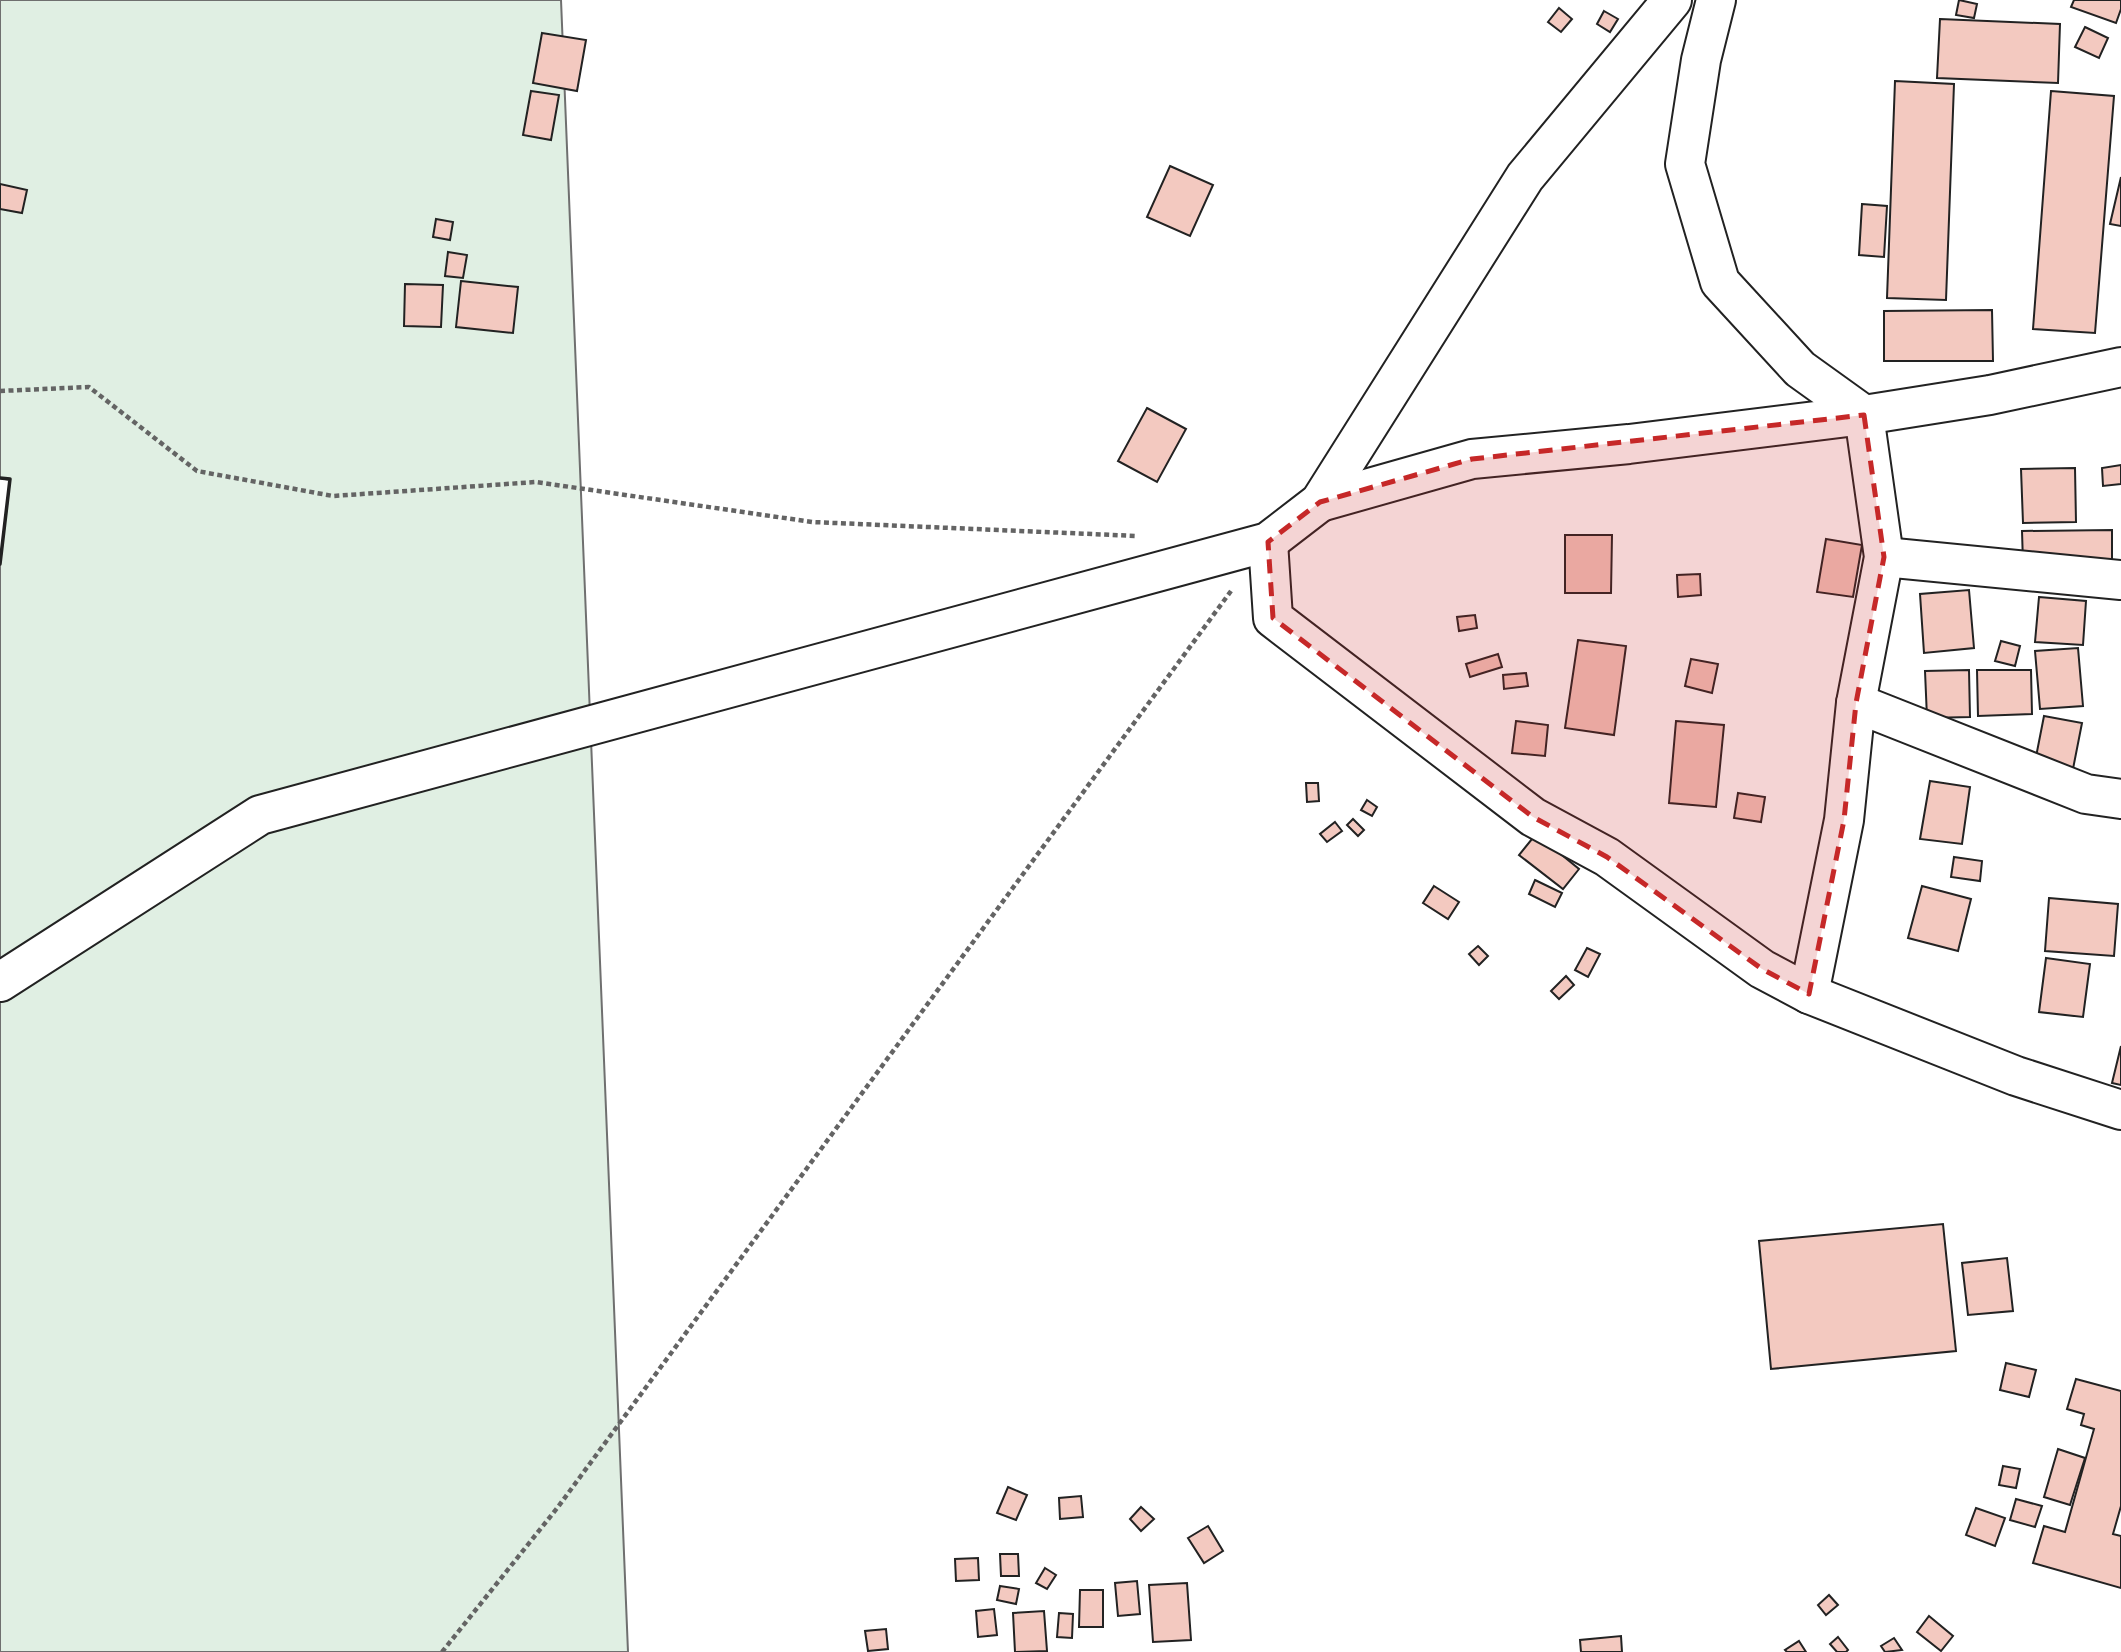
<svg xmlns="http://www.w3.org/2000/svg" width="2121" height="1652" viewBox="0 0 2121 1652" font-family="'Crimson Pro',serif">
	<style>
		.green { fill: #e0efe3; stroke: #6f6f6f; stroke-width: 2 }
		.building { fill: #f3c9c0; stroke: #222; stroke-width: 2 }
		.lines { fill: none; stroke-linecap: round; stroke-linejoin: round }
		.minor-casing { stroke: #222; stroke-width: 42 }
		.path { stroke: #646464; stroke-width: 4.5; stroke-dasharray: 5 3.5; stroke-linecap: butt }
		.minor { stroke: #fff; stroke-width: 38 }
		.wall { stroke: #222; stroke-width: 3.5 }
		.marked { fill: #c62828; fill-opacity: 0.2; stroke: #c62828; stroke-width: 5; stroke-dasharray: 14 9; stroke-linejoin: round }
	</style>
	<rect width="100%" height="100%" fill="#fff"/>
	<!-- green -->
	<polygon class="green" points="0,0 561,0 628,1652 0,1652 0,564 10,480 0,478"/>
	<!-- building -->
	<g class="building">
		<polygon points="1959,0 1977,4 1974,18 1956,15"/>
		<polygon points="2074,0 2121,0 2121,9 2116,23 2071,7"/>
		<polygon points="1559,8 1572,19 1561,32 1548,22"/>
		<polygon points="1604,11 1618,19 1610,32 1597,24"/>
		<polygon points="1940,19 2060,24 2058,83 1937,78"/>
		<polygon points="2085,27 2108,38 2099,58 2075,47"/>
		<polygon points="542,33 586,40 577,91 533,83"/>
		<polygon points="1895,81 1954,84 1946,300 1887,298"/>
		<polygon points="531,91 559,95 551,140 523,135"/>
		<polygon points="2051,91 2114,96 2095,333 2033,329"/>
		<polygon points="1170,166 1213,185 1190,236 1147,217"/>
		<polygon points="2121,177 2121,226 2110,224"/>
		<polygon points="0,184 27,190 22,213 0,209"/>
		<polygon points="1862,204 1887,206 1884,257 1859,255"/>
		<polygon points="436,219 453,222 450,240 433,237"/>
		<polygon points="448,252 467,255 463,278 445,276"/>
		<polygon points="461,281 518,287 513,333 456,327"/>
		<polygon points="405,284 443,285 441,327 404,326"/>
		<polygon points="1992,310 1993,361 1884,361 1884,311"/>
		<polygon points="1147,408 1186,429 1157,482 1118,461"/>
		<polygon points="2121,465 2121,484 2103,486 2102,468"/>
		<polygon points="2075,468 2076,522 2023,523 2021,469"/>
		<polygon points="2112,530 2112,562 2023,563 2022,531"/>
		<polygon points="1565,535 1612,535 1611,593 1565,593"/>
		<polygon points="1826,539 1862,545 1853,597 1817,592"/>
		<polygon points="1700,574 1701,595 1678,597 1677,575"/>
		<polygon points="1969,590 1974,648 1924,653 1920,594"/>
		<polygon points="2039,597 2086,601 2083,645 2035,642"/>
		<polygon points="1475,615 1477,628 1459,631 1457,617"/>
		<polygon points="1578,640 1626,646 1614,735 1565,728"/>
		<polygon points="2001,641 2020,646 2015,666 1995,661"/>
		<polygon points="2078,648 2083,706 2040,709 2035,651"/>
		<polygon points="1498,654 1502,667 1470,677 1466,664"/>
		<polygon points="1691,659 1718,664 1712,693 1685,686"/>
		<polygon points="1969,670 1970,717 1927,718 1925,671"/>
		<polygon points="1977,670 2031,670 2032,714 1978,716"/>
		<polygon points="1526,673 1528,686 1504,689 1503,675"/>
		<polygon points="2044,716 2082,723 2072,774 2034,767"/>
		<polygon points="1516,721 1548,725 1545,756 1512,753"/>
		<polygon points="1676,721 1724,725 1716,807 1669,803"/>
		<polygon points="1930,781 1970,787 1962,844 1920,839"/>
		<polygon points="1306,783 1318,783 1319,801 1307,802"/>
		<polygon points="1738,793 1765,797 1761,822 1734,818"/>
		<polygon points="1367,800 1377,807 1372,816 1361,810"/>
		<polygon points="1353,819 1364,830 1358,836 1347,825"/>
		<polygon points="1335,822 1342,831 1327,842 1320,834"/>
		<polygon points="1536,834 1579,869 1563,889 1519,855"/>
		<polygon points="1954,857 1982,861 1980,881 1951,877"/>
		<polygon points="1535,880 1562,893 1555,907 1529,894"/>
		<polygon points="1434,886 1459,902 1448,919 1423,903"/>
		<polygon points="1922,886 1971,899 1958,951 1908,938"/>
		<polygon points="2049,898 2118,904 2114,956 2045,951"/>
		<polygon points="1478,946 1488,956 1479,965 1469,954"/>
		<polygon points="1587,948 1600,954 1588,977 1575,970"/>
		<polygon points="2046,958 2090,964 2083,1017 2039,1012"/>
		<polygon points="1566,976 1574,985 1559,999 1551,991"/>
		<polygon points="2121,1046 2121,1085 2112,1083"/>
		<polygon points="1943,1224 1956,1351 1771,1369 1759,1241"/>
		<polygon points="2007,1258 2013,1311 1968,1315 1962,1263"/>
		<polygon points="2006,1363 2036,1370 2029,1397 2000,1390"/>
		<polygon points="2076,1379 2121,1391 2121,1506 2113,1534 2121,1536 2121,1588 2033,1563 2044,1526 2065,1532 2094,1429 2081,1425 2084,1414 2067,1409"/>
		<polygon points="2058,1449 2085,1458 2070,1505 2044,1497"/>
		<polygon points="2003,1466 2020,1469 2016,1488 1999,1485"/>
		<polygon points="1008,1487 1027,1495 1016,1520 997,1513"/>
		<polygon points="1081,1496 1083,1517 1060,1519 1059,1498"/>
		<polygon points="2016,1499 2042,1506 2035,1527 2010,1520"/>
		<polygon points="1141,1507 1154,1519 1141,1531 1130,1519"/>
		<polygon points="1976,1508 2005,1518 1995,1546 1966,1535"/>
		<polygon points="1208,1526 1223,1551 1204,1563 1188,1538"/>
		<polygon points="1000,1554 1018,1554 1019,1576 1001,1576"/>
		<polygon points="978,1558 979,1580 956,1581 955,1559"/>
		<polygon points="1045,1568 1056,1575 1047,1589 1036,1583"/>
		<polygon points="1137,1581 1140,1614 1118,1616 1115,1583"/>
		<polygon points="1187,1583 1191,1640 1153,1642 1149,1585"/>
		<polygon points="1000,1586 1019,1589 1016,1604 997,1600"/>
		<polygon points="1080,1590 1103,1590 1103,1627 1079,1627"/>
		<polygon points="1829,1595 1838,1605 1826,1615 1818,1605"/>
		<polygon points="994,1609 997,1635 978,1637 976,1611"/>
		<polygon points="1044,1611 1047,1651 1015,1652 1013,1613"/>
		<polygon points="1059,1613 1073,1614 1072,1638 1057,1637"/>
		<polygon points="1929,1616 1953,1636 1941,1651 1917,1632"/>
		<polygon points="886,1629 888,1649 868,1651 865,1631"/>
		<polygon points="1621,1636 1622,1652 1581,1652 1580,1640"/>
		<polygon points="1838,1637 1848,1650 1846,1652 1837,1652 1830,1644"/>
		<polygon points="1894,1638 1902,1650 1885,1652 1881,1646"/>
		<polygon points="1799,1641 1806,1652 1787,1652 1785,1650"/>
	</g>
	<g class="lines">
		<!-- minor casing -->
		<g class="minor-casing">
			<g id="minor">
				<polyline points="1716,0 1701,60 1685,164 1720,282 1800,369 1864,415 1884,557 1856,703 1844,820 1809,994"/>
				<polyline points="1320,502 1472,459 1629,444 1864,415 1990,395 2121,367"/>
				<polyline points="1268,542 1273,618 1533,817 1607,857 1762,969 1809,994 2016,1076 2121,1110"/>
				<polyline points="1884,557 2121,580"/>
				<polyline points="1856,703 2086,794 2121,799"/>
				<polyline points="0,982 260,815 1268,542 1320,502 1525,177 1672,0"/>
			</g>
		</g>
		<!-- path -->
		<g class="path">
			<polyline points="0,391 89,387 197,471 333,496 536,482 812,522 1137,536"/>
			<polyline points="442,1652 558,1507 1231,591"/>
		</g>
		<!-- minor -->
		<use href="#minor" class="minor"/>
		<!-- wall -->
		<polyline class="wall" points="0,478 10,479 0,564"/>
	</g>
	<!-- marked area -->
	<path class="marked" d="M1864 415 1884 557 1856 703 1844 820 1809 994 1762 969 1607 857 1533 817 1273 618 1268 542 1320 502 1472 459Z"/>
</svg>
